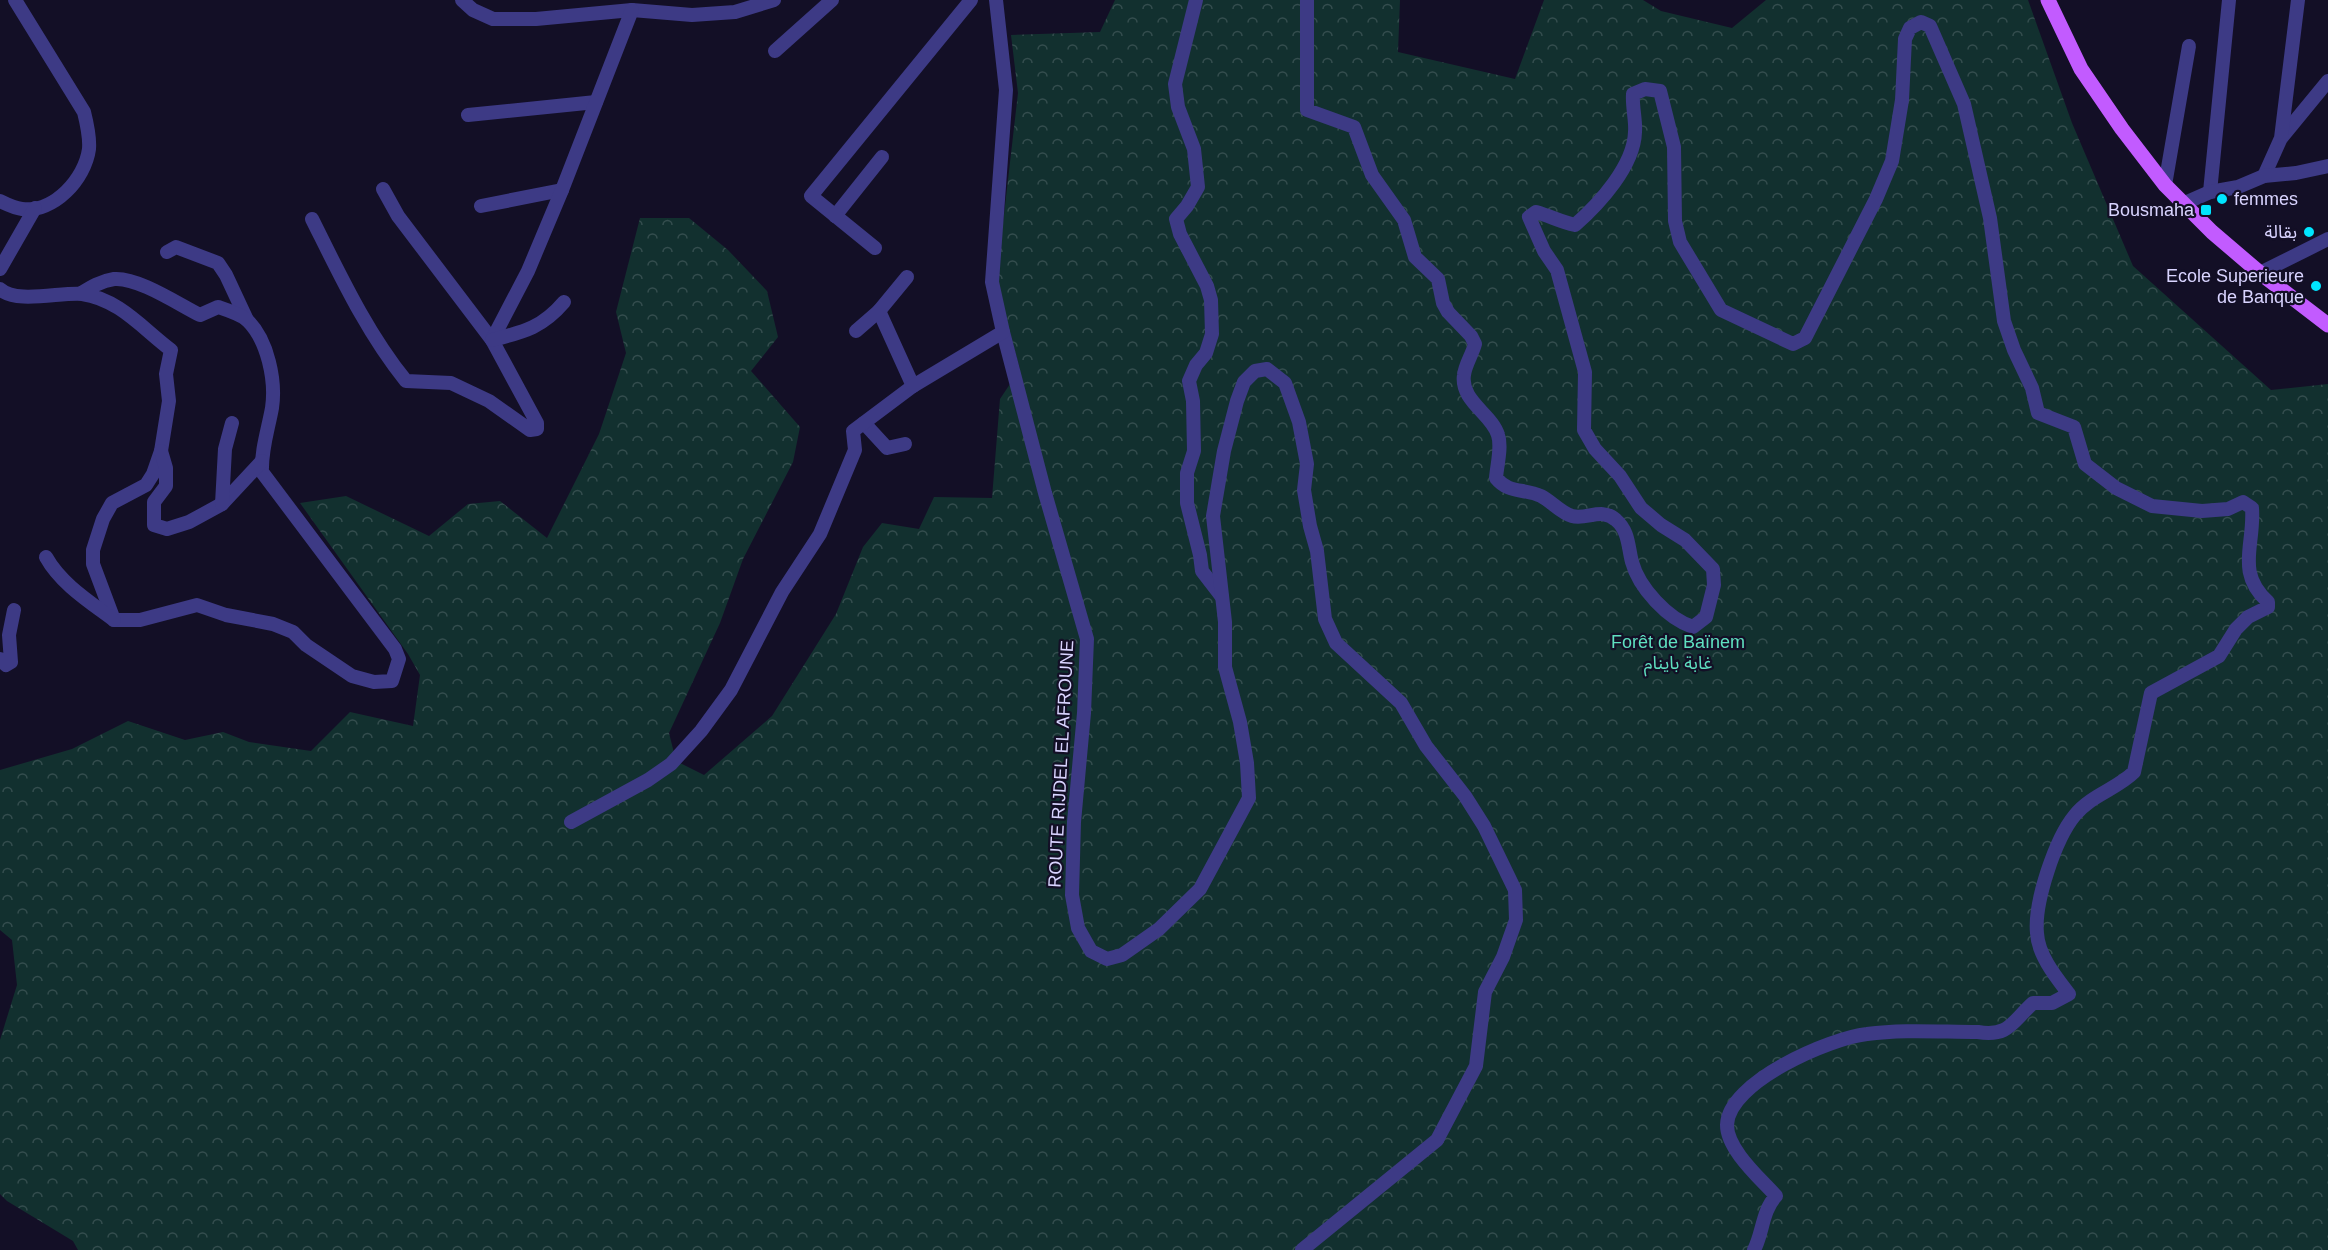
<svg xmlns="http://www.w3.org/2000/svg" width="2328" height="1250" viewBox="0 0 2328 1250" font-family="Arial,'Noto Sans Arabic',sans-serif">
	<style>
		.forest { fill: url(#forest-crowns) }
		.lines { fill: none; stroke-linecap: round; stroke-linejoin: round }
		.minor { stroke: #3d3a85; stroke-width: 14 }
		.major { stroke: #c25bff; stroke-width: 15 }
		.poi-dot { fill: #00e5ff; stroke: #130f26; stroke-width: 2 }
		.labels { text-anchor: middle; stroke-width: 4.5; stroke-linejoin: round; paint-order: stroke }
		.poi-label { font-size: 18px; fill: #d9d4ff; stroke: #130f26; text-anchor: end }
		.park-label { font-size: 18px; fill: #5fe0c0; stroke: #130f26 }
		.street-label { font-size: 18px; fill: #d9d4ff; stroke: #130f26 }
	</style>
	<defs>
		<pattern id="forest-crowns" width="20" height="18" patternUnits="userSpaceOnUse" patternTransform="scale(1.5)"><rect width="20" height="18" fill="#12302f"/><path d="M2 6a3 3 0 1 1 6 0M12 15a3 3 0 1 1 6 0" fill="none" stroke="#344d4e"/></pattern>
	</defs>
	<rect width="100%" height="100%" fill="#130f26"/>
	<!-- forest -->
	<polygon class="forest" points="1115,0 1400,0 1398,52 1515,79 1544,0 1643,0 1661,11 1732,28 1766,0 2028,0 2072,123 2133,266 2271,390 2328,384 2328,1250 78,1250 73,1241 7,1201 0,1194 0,1040 17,985 12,940 0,930 0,770 72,749 128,721 185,740 223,732 249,742 311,751 350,712 413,726 420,675 408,654 300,503 346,496 429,536 468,504 500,501 547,538 599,434 626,353 616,312 640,218 689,218 728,250 767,291 778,337 751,371 800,427 793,462 743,559 720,623 669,733 676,761 704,775 772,716 836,614 863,547 882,523 919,529 934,497 992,498 1000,399 1020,369 996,284 1018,93 1011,35 1100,32"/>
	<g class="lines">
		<!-- minor -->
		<g class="minor">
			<polyline points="462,0 473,10 493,19 536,19 632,10 692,15 735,12 774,0"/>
			<polyline points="1196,0 1175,84 1178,107 1194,149 1198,187 1187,206 1176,219 1180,234 1207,286 1211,300 1212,334 1206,353 1196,365 1189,381 1193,401 1194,451 1187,473 1187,503 1200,555 1202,571 1222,597"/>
			<path d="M1307 0V110L1354 127 1372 175 1404 220 1415 257 1438 279 1443 303 1448 312 1471 336 1475 344C1472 355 1465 365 1464 375 1460 401 1492 414 1498 435 1502 447 1497 465 1496 478 1509 494 1524 488 1541 496 1551 501 1561 513 1572 516 1587 520 1602 507 1616 520 1629 531 1628 547 1632 562 1639 588 1668 619 1693 627L1706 617 1714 585 1713 569 1685 540 1661 525 1641 508 1620 476 1595 449 1584 430 1585 372 1557 270 1544 251 1529 217 1536 212C1550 216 1561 222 1575 225 1599 204 1634 166 1635 132 1636 120 1632 107 1633 94L1645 89 1660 91 1674 147 1675 221 1680 242 1721 310 1793 344 1805 338 1876 199 1892 161 1902 100 1905 39 1910 28 1921 22 1930 26 1964 104 1990 218 2004 321 2014 350 2032 388 2038 413 2074 427 2085 464 2116 488 2152 506 2202 511 2228 509 2243 502 2252 508C2255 545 2235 572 2268 602V607L2248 617 2236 629 2219 656 2151 693 2134 772C2117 789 2091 795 2075 815 2055 839 2034 903 2037 933 2038 955 2056 977 2069 994L2052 1003H2033C2012 1022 2009 1037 1978 1032 1941 1032 1903 1029 1867 1034 1830 1038 1728 1082 1727 1125 1727 1150 1761 1179 1776 1196 1762 1211 1763 1233 1754 1250"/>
			<polyline points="775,51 832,0"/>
			<polyline points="468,115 596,102"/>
			<polyline points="2282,137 2328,81"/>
			<polyline points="2264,176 2281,138 2298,0"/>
			<polyline points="2165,185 2189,46"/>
			<polyline points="2210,192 2229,0"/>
			<path d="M0 201C6 204 14 208 22 209 54 213 85 179 89 149 90 137 87 124 84 112L15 0"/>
			<polyline points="2185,203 2210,192 2238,187 2264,176 2296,173 2328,166"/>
			<polyline points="481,206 562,190"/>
			<polyline points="835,216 882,157"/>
			<path d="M312 219C340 275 367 333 406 381L451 383 489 401 530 430 537 429V423L492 340 398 216 383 189"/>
			<polyline points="875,248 811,196 971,0"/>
			<polyline points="167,252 176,247 218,263 226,275 247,320"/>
			<polyline points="0,269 35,208"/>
			<polyline points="2260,273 2328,239"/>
			<path d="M0 289C15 304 61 292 82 294 119 299 143 329 171 350L166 374 169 401 161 451 153 474 146 485 112 503 103 519 93 550V564L114 620H140L197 605 226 615 273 624 293 632 306 645 352 676 374 682 392 681 399 659 395 649 262 472C261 450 268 430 272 408 276 381 268 340 247 320 240 314 227 310 218 307L200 315C178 304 138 277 114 279 101 281 91 287 80 294"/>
			<polyline points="879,311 913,386"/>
			<polyline points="856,331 879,311 907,277"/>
			<polyline points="1003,332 1045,493 1087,639 1084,713 1074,822 1072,895 1078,928 1091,951 1107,959 1122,955 1159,929 1200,889 1249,798 1247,763 1240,722 1225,667 1225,622 1213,516 1224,451 1237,401 1244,382 1255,371 1267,369 1285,383 1299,422 1307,464 1304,490 1310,526 1317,551 1325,619 1336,643 1401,703 1426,746 1465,796 1484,826 1515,890 1516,920 1503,957 1485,992 1476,1066 1437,1140 1302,1250"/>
			<polyline points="492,340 528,271 562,190 632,10"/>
			<path d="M492 340C523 332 542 328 564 302"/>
			<polyline points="864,423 887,448 905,444"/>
			<polyline points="161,451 166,468 166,486 154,502 154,525 167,529 189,522 222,504 262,461"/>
			<polyline points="222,504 225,449 232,423"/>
			<path d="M46 557C61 584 90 602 114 620"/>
			<polyline points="0,659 6,665 11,662 9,635 14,610"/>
			<polyline points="571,822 648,780 671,764 701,731 731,690 782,592 820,534 855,450 853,431 913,386 1003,332 992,282 1006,90 996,0"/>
		</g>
		<!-- major -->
		<polyline class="major" points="2048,0 2081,69 2122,129 2165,185 2212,232 2260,273 2328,325"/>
	</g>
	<!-- markers -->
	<g class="poi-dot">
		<circle cx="2222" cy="199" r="6"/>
		<rect x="2200" y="204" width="12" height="12" rx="3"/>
		<circle cx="2309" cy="232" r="6"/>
		<circle cx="2316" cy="286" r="6"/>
	</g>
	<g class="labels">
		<!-- poi labels -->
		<g class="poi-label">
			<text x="2234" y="205" text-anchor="start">femmes</text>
			<text x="2194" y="216">Bousmaha</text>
			<text x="2297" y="238">بقالة</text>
			<text x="2304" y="282">Ecole Superieure<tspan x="2304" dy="21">de Banque</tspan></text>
		</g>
		<!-- park labels -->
		<g class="park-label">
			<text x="1678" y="648">Forêt de Baïnem<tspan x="1678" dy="21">غابة باينام</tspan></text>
		</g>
		<!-- street labels -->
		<g class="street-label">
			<text transform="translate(1061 764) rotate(-87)" y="6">ROUTE RIJDEL EL AFROUNE</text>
		</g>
	</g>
</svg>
